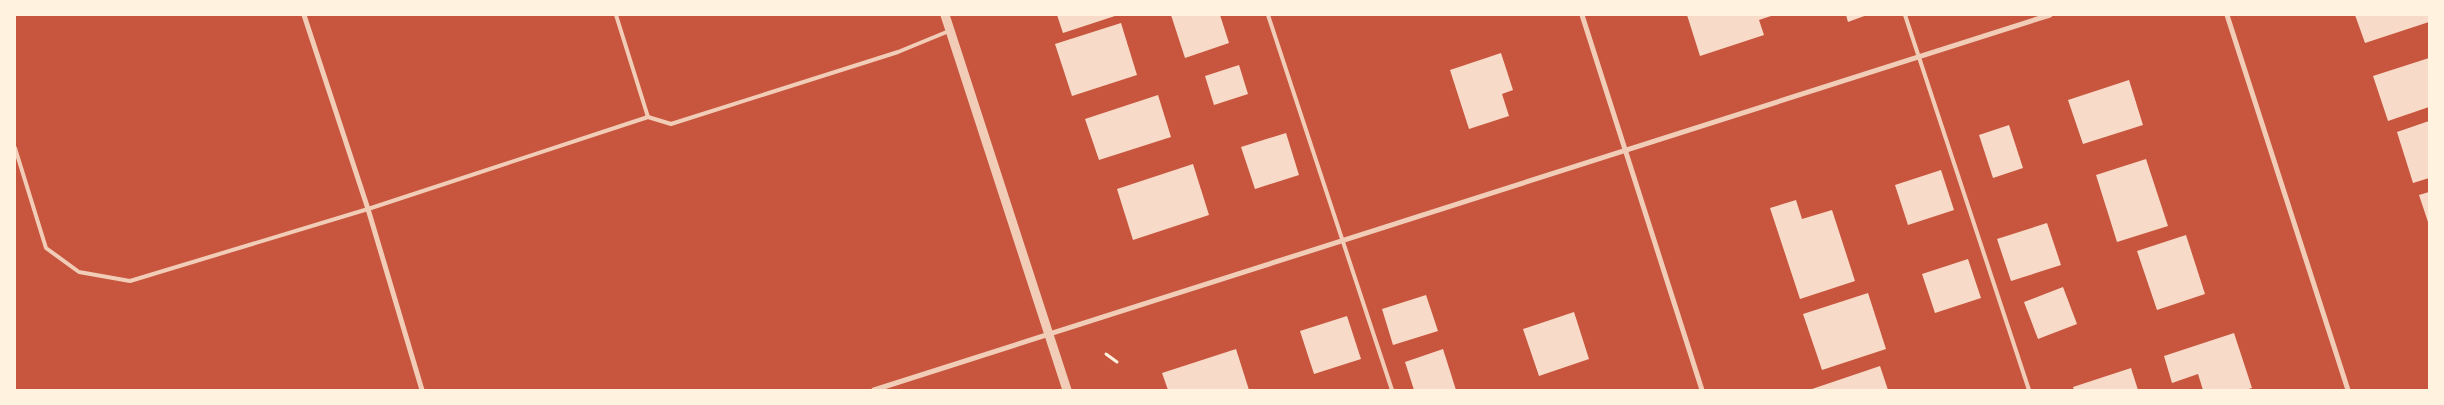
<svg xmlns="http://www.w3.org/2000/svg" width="2444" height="405" viewBox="0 0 2444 405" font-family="Jost,sans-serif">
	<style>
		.building { fill: #f7dbc8 }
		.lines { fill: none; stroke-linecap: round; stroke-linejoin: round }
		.path { stroke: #fff3e0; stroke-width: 3 }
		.service { stroke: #f1ccb7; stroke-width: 4 }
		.minor { stroke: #f1ccb7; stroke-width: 5 }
		.tertiary { stroke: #f1ccb7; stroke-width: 9 }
	</style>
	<rect width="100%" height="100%" fill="#c8553d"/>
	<!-- building -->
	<g class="building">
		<polygon points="1057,15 1118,15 1063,33"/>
		<polygon points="1171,15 1220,15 1229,43 1185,58"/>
		<polygon points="1687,15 1774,15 1759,20 1764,35 1700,56"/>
		<polygon points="1846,15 1867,15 1848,22"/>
		<polygon points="2355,15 2429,15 2429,22 2365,43"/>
		<polygon points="1121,23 1137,75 1072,96 1055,44"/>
		<polygon points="1501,53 1513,90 1502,94 1509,116 1469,129 1450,70"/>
		<polygon points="2429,58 2429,107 2388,121 2373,76"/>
		<polygon points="1239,65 1248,94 1214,105 1205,76"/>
		<polygon points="2129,80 2143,125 2083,144 2068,100"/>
		<polygon points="1158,95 1171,137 1099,160 1085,119"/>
		<polygon points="2429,121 2429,178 2413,183 2397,132"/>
		<polygon points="2009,125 2023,168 1993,178 1979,135"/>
		<polygon points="1286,133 1299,175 1255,189 1241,147"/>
		<polygon points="2146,159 2168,226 2117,242 2096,175"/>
		<polygon points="1193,164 1209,215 1133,240 1117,189"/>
		<polygon points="1941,170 1954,210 1908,225 1895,185"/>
		<polygon points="2429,192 2429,225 2419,195"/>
		<polygon points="1796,200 1802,219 1832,210 1855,281 1800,299 1770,208"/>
		<polygon points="2047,223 2061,265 2011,281 1997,239"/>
		<polygon points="2186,235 2205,294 2157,310 2137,251"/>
		<polygon points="1968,259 1981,298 1935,313 1922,274"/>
		<polygon points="2063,287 2077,324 2038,339 2024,302"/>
		<polygon points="1868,293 1886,349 1822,370 1803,314"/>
		<polygon points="1426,295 1438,331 1393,345 1382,309"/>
		<polygon points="1574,312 1589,359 1539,376 1523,329"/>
		<polygon points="1347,316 1361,359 1314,374 1300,331"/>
		<polygon points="2234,333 2252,388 2245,390 2203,390 2198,374 2172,383 2164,356"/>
		<polygon points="1236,349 1249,390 1168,390 1162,373"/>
		<polygon points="1443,349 1456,390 1414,390 1405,362"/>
		<polygon points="1880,366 1888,390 1809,390"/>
		<polygon points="2131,368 2138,390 2074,390 2073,387"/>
	</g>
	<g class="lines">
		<!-- path -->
		<polyline class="path" points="1106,354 1117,362"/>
		<!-- service -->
		<g class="service">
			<polyline points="616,15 648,117"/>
			<polyline points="1268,15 1392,390"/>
			<polyline points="1905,15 2029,390"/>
			<polyline points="15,148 46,248 79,272 130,281 368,209 648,117 671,124 898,52 949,31"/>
		</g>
		<!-- minor -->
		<g class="minor">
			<polyline points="304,15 368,209 422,390"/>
			<polyline points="1582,15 1702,390"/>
			<polyline points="2227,15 2348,390"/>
			<polyline points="874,390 2050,15"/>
		</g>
		<!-- tertiary -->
		<polyline class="tertiary" points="945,15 1067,390"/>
	</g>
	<!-- border -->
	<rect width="2444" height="405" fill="none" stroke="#fff3e0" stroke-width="32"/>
</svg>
